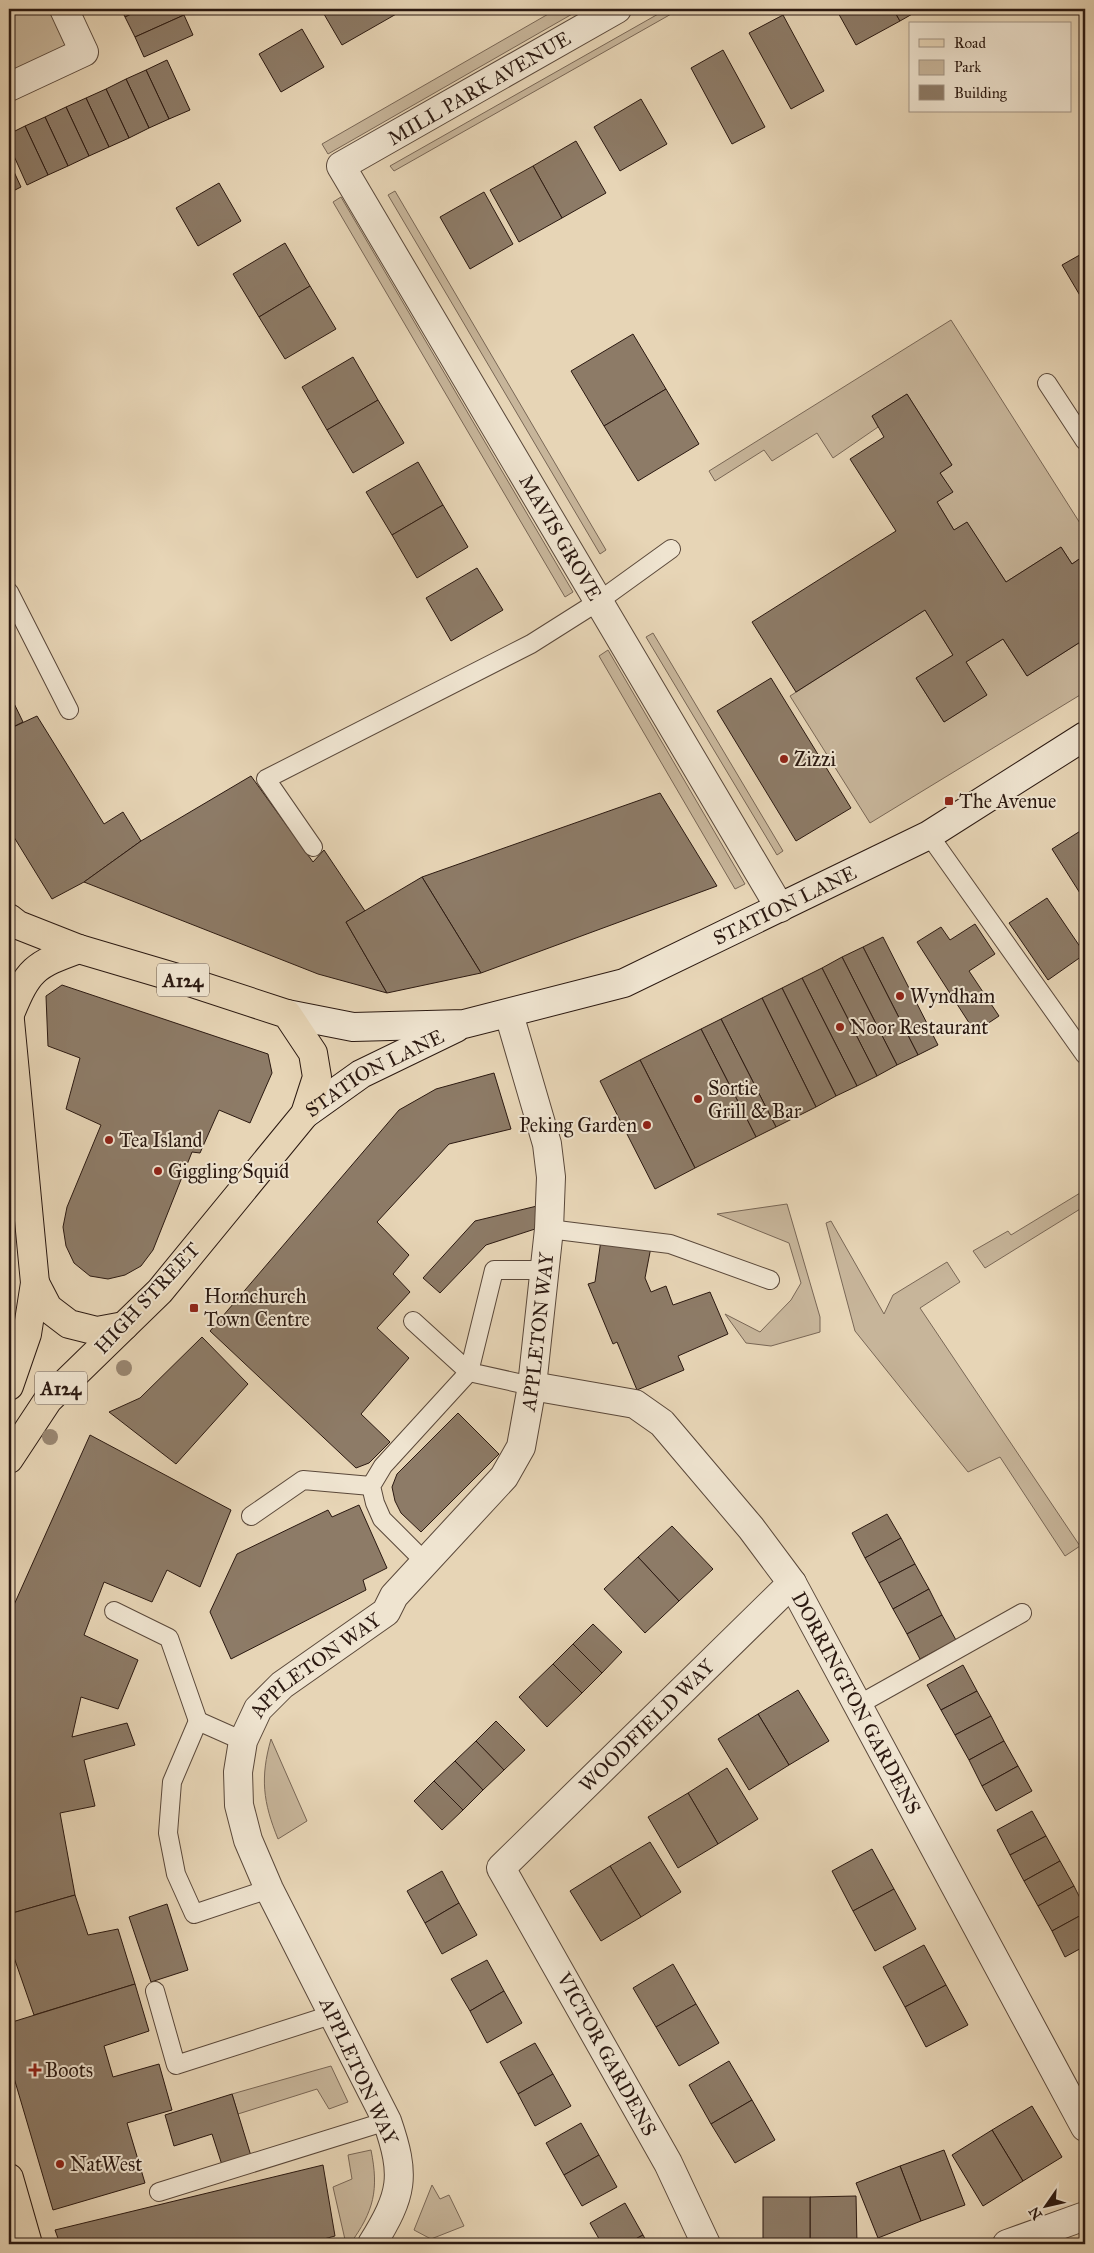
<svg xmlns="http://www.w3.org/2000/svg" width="1094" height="2253" viewBox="0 0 1094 2253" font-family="'IM FELL Great Primer',serif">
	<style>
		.green { fill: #c7b59a; stroke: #796756 }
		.building { fill: #8d7b67; stroke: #2b1911 }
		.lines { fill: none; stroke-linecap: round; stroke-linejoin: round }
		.lane-casing { stroke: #5a483a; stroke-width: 20 }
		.street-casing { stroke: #5a483a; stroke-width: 30 }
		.secondary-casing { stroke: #2b1911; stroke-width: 30 }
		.primary-casing { stroke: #2b1911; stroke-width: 30 }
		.lane { stroke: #efe4d0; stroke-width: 18 }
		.street { stroke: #efe4d0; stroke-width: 28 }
		.secondary { stroke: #efe4d0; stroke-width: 28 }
		.primary { stroke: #e7d5b6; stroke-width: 28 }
		.tree { fill: #998772 }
		.poi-dot { fill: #8f2418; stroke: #efe4d0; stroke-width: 2 }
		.labels { text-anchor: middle; stroke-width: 4; stroke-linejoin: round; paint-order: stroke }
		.shield { fill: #efe4d0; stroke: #66564a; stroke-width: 1 }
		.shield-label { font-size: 19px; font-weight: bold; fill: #2b1911 }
		.street-label { font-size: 20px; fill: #2b1911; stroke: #efe4d0 }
		.poi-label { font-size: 20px; fill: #2b1911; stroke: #efe4d0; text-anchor: start }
	</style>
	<rect width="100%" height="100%" fill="#e7d5b6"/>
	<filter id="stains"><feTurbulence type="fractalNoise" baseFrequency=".004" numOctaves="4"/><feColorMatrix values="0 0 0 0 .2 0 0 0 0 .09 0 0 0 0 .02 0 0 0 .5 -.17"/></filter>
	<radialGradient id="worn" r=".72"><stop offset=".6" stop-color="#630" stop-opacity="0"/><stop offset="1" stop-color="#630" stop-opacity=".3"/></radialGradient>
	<!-- green -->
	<g class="green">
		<polygon points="9,9 53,9 70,46 9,74"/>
		<polygon points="557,9 581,9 328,154 322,144"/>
		<polygon points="667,9 680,9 394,171 390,166"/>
		<polygon points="395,191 606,550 600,554 388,195"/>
		<polygon points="341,197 573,592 565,597 333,202"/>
		<polygon points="951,320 1085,531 1085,555 1072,564 1061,547 1006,582 967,523 954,530 937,502 952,492 940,473 952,465 907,394 872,416 878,427 833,458 817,433 772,461 764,450 715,481 709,471"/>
		<polygon points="925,610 953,655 916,678 944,722 986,695 966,662 1003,639 1027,676 1085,639 1085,692 870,823 790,696"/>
		<polygon points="653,633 783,851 777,855 646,637"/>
		<polygon points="608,650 745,884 735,889 599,656"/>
		<polygon points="1085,1190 1085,1206 985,1268 973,1251 1008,1231 1011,1235"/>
		<polygon points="787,1204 820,1317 820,1332 771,1346 746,1343 725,1314 760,1332 791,1300 801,1283 789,1243 717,1214"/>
		<polygon points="831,1221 884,1314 893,1295 947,1262 960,1282 920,1308 1080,1546 1065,1556 1000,1457 968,1472 855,1331 826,1223"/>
		<path d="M271 1739 307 1821 278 1839C263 1802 260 1778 271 1739Z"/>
		<polygon points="331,2066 348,2102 329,2109 317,2089 238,2114 232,2094"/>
		<path d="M371 2150C379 2190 374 2211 350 2244H346L333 2187 352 2179 348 2155Z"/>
		<polygon points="432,2185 440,2199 449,2195 464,2226 431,2239 414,2230"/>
	</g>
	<!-- building -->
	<g class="building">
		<polygon points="121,9 142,9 125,17"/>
		<polygon points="142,9 181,9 184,15 135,37 125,17"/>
		<polygon points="321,9 405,9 342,45"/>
		<polygon points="836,9 893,9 900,21 856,45"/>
		<polygon points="893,9 921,9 900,21"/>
		<polygon points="184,15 193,35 144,57 135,37"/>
		<polygon points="783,15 824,91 791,109 749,33"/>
		<polygon points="302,29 324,67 281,92 259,54"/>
		<polygon points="723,50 765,127 732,144 691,68"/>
		<polygon points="167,60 190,110 169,119 146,70"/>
		<polygon points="146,70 169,119 149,128 126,79"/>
		<polygon points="126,79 149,128 129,138 106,89"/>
		<polygon points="106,89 129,138 109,147 86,98"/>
		<polygon points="86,98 109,147 89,156 66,107"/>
		<polygon points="641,99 667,144 620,171 594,127"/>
		<polygon points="66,107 89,156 68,166 45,117"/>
		<polygon points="45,117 68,166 48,175 25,126"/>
		<polygon points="25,126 48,175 27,185 9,145 9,134"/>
		<polygon points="576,141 606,193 562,218 533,166"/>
		<polygon points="9,161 21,187 9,193"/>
		<polygon points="533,166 562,218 519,242 490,190"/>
		<polygon points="219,183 241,221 198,246 176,208"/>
		<polygon points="484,192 513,244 470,269 440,217"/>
		<polygon points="285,243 310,286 259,317 233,274"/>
		<polygon points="1085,252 1085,304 1062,265"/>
		<polygon points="310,286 336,329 285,359 259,317"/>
		<polygon points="633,334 666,389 604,426 571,371"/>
		<polygon points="353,357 378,400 327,430 302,387"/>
		<polygon points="666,389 699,444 638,481 604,426"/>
		<polygon points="907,394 952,465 940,473 953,492 937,502 954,530 967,522 1006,582 1061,547 1072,564 1085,555 1085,639 1027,676 1003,639 966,662 987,695 944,722 916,678 953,655 925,610 796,692 752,622 896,531 850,459 884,437 872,416"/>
		<polygon points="378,400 404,443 353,473 327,430"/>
		<polygon points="418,462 443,505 392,535 366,492"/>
		<polygon points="443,505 468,547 417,578 392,535"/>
		<polygon points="477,568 503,610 451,641 426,598"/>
		<polygon points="771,678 851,808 796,841 717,711"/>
		<polygon points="9,693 23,722 9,729"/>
		<polygon points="37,716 104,824 123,812 141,841 84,882 52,899 9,829 9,729"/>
		<polygon points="251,776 313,862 324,850 365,911 346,922 387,993 318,974 84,882 141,841"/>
		<polygon points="660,793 717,886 481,973 422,877"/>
		<polygon points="1085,828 1085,901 1052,849"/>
		<polygon points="422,877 481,973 387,993 346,922"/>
		<polygon points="1047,898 1085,954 1048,980 1009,923"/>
		<polygon points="975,924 995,954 969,971 999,1016 975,1032 917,942 941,927 950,940"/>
		<polygon points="883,937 938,1045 918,1055 863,947"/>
		<polygon points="863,947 918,1055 897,1065 842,957"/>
		<polygon points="842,957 897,1065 877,1076 822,968"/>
		<polygon points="822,968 877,1076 857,1086 802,978"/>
		<polygon points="802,978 857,1086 836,1096 782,988"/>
		<polygon points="62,985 268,1054 272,1073 250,1123 219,1110 200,1153 192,1152 153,1250 141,1266 125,1275 108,1279 90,1276 74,1263 66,1246 63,1227 67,1207 101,1125 66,1109 80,1058 48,1046 46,996"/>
		<polygon points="782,988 836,1096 816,1107 762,998"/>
		<polygon points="762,998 816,1107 776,1127 721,1019"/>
		<polygon points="721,1019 776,1127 756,1137 701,1029"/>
		<polygon points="701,1029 756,1137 695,1168 640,1060"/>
		<polygon points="640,1060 695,1168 655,1189 600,1081"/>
		<polygon points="494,1073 511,1129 449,1144 377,1222 409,1255 393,1274 410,1292 377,1328 409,1358 361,1414 390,1442 369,1463 356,1468 210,1331 399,1110 436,1089"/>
		<polygon points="537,1206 535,1229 486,1245 440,1293 423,1278 475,1221"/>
		<polygon points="601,1240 651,1247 645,1278 651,1292 666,1286 673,1305 710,1292 728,1334 678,1356 684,1370 637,1390 617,1342 613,1344 588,1284 595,1282"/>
		<polygon points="202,1337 248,1384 176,1464 109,1412 140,1398"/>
		<polygon points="458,1413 499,1454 421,1532 401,1513 395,1501 392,1487 397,1474"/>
		<polygon points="90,1435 231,1510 200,1587 167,1570 152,1602 104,1582 84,1635 138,1660 118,1709 81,1697 72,1737 127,1723 135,1745 84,1760 95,1806 60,1813 75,1895 9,1914 9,1616"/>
		<polygon points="359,1505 387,1568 363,1580 366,1590 231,1659 210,1612 237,1554 328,1510 332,1517"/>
		<polygon points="887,1514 901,1538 865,1558 852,1533"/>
		<polygon points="672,1526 713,1569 679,1601 638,1557"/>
		<polygon points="901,1538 915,1564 879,1583 865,1558"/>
		<polygon points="638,1557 679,1601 645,1633 604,1589"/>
		<polygon points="915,1564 929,1589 893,1609 879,1583"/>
		<polygon points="929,1589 942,1615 907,1634 893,1609"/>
		<polygon points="942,1615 956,1640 920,1659 907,1634"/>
		<polygon points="593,1624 622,1652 602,1673 573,1644"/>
		<polygon points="573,1644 602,1673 582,1693 553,1664"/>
		<polygon points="553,1664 582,1693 547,1727 519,1697"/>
		<polygon points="963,1665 977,1691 941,1710 927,1685"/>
		<polygon points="798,1690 829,1741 789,1765 758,1714"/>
		<polygon points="977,1691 991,1716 955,1735 941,1710"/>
		<polygon points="758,1714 789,1765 749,1790 718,1739"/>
		<polygon points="991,1716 1004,1741 969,1760 955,1735"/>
		<polygon points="496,1721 525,1750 504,1770 476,1741"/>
		<polygon points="476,1741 504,1770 483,1790 455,1761"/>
		<polygon points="1004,1741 1018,1766 982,1786 969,1760"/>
		<polygon points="455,1761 483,1790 463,1810 434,1781"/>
		<polygon points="1018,1766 1032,1791 996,1811 982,1786"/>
		<polygon points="727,1768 758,1819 718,1844 688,1793"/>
		<polygon points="434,1781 463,1810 442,1830 414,1801"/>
		<polygon points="688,1793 718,1844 678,1868 648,1817"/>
		<polygon points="1032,1811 1046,1836 1010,1855 997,1830"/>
		<polygon points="1046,1836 1060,1861 1024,1881 1010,1855"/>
		<polygon points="650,1842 681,1892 641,1917 610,1866"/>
		<polygon points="872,1849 894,1889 853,1911 832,1871"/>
		<polygon points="1060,1861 1074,1886 1038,1906 1024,1881"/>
		<polygon points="610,1866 641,1917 601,1941 570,1891"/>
		<polygon points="442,1871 459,1903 425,1923 407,1891"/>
		<polygon points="1074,1886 1085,1908 1085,1913 1052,1931 1038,1906"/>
		<polygon points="894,1889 916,1929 875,1951 853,1911"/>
		<polygon points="75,1895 88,1935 118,1929 135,1984 34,2015 9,1943 9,1914"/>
		<polygon points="459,1903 477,1935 442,1954 425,1923"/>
		<polygon points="167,1904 188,1970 151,1982 129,1917"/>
		<polygon points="1085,1913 1085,1946 1065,1957 1052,1931"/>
		<polygon points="924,1945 946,1985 905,2007 883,1967"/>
		<polygon points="487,1960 504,1991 470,2011 451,1979"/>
		<polygon points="673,1964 696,2004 656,2027 633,1988"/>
		<polygon points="135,1984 149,2031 104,2046 113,2077 159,2064 172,2110 127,2123 145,2183 53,2210 9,2061 9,2023"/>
		<polygon points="946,1985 968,2025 926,2047 905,2007"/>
		<polygon points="504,1991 522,2023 487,2043 470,2011"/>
		<polygon points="696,2004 719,2043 679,2066 656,2027"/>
		<polygon points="535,2043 553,2074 518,2094 500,2062"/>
		<polygon points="729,2061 752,2100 711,2124 689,2085"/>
		<polygon points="553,2074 571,2106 535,2126 518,2094"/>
		<polygon points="232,2094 251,2156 222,2165 212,2134 174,2146 165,2115"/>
		<polygon points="752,2100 775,2140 735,2163 711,2124"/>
		<polygon points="1032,2106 1062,2157 1023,2181 992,2130"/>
		<polygon points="581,2123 599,2155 564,2175 546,2143"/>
		<polygon points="992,2130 1023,2181 983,2206 952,2155"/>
		<polygon points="944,2150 965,2205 921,2221 900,2166"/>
		<polygon points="599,2155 617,2187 582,2206 564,2175"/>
		<polygon points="323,2165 335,2236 305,2244 60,2244 55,2230"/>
		<polygon points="900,2166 921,2221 878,2238 856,2183"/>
		<polygon points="856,2196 857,2244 810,2244 810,2197"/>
		<rect x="763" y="2197" width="47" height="47"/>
		<polygon points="625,2203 643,2235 626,2244 602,2244 590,2223"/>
		<polygon points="643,2235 648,2244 626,2244"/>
	</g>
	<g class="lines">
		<!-- lane casing -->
		<g class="lane-casing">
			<g id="lane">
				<polyline points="1047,383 1085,441"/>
				<polyline points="9,592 69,710"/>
				<polyline points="929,835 1085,1055"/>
				<polyline points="313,847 266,779 531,644 599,601 671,549"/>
				<polyline points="549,1229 670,1244 770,1280"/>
				<polyline points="413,1321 469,1372 383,1466 371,1486 375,1503 382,1519 425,1562"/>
				<polyline points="532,1386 469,1372 494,1270 545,1270"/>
				<polyline points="251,1516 303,1480 371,1486"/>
				<polyline points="114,1611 169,1638 198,1721"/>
				<polyline points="858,1705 1022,1613"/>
				<polyline points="243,1741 198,1721 172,1782 168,1833 176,1874 194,1914 269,1889"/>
				<polyline points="155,1991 176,2065 334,2014"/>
				<polyline points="159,2192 387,2121"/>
			</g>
		</g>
		<!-- street casing -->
		<g class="street-casing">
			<g id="street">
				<path id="s1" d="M617 9 341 166 780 908"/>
				<polyline points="9,87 84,52 64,9"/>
				<path id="s2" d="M532 1386 635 1404 662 1423 751 1528 792 1583 1085 2127"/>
				<path id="s3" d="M372 2244C403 2194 406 2176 387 2121L269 1889 248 1840 239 1805 238 1772 243 1741 258 1709 282 1685 386 1612 394 1596 504 1477 521 1447 532 1386 549 1229 551 1177 547 1144 509 1014"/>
				<path id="s4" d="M706 2244 668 2163 501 1868 792 1583"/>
				<polyline points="1007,2244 1085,2216"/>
			</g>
		</g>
		<!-- secondary casing -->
		<g class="secondary-casing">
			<g id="secondary">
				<path id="s5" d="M287 1014 353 1027 464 1024 624 983 929 835 1085 736"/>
				<path id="s6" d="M305 1114 361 1074 456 1028"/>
			</g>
		</g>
		<!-- primary casing -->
		<g class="primary-casing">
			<g id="primary">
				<polyline points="9,918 18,925 79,949 177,978 287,1014 313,1053 317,1077 305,1114 160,1291 48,1400 9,1459"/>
				<polyline points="9,1010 35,1283 27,1334 9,1386"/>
				<path d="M10 1014C28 970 34 965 79 949"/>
				<polyline points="35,1283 48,1308 69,1324 97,1331 124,1326"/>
				<polyline points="9,2178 28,2244"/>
			</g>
		</g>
		<!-- lane -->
		<use href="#lane" class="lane"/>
		<!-- street -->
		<use href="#street" class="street"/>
		<!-- secondary -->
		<use href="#secondary" class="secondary"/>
		<!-- primary -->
		<use href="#primary" class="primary"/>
	</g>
	<!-- trees -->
	<g class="tree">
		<circle cx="124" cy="1368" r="8"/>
		<circle cx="50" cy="1437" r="8"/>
	</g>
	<!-- markers -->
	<g class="poi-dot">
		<circle cx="784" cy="759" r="5"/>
		<rect x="944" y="796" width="10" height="10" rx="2.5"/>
		<circle cx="900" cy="996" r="5"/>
		<circle cx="840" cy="1027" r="5"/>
		<circle cx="698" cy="1099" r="5"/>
		<circle cx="647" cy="1125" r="5"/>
		<circle cx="109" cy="1140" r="5"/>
		<circle cx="158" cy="1171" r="5"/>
		<rect x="189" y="1303" width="10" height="10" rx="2.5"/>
		<path d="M32.5 2062.5h5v5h5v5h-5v5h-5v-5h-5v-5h5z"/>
		<circle cx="60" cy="2164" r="5"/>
	</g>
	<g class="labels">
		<!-- shield labels -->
		<g class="shield">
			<rect x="157" y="963.5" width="52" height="33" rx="4"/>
			<rect x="35" y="1371.5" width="52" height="33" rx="4"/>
		</g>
		<g class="shield-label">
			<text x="183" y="987">A124</text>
			<text x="61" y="1395">A124</text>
		</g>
		<!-- street labels -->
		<g class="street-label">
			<text transform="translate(479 88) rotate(-30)" y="7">MILL PARK AVENUE</text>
			<text dy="7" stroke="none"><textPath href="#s1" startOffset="749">MAVIS GROVE</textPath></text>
			<text dy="7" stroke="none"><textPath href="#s5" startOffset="522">STATION LANE</textPath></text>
			<text dy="7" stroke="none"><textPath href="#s6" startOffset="81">STATION LANE</textPath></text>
			<text transform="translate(147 1298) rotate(-47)" y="7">HIGH STREET</text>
			<text dy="7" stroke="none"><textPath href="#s3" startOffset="1072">APPLETON WAY</textPath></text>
			<text dy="7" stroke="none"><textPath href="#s3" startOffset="652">APPLETON WAY</textPath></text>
			<text dy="7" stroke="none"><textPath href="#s2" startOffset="480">DORRINGTON GARDENS</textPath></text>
			<text dy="7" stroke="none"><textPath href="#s4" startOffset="632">WOODFIELD WAY</textPath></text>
			<text transform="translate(607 2054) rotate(61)" y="7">VICTOR GARDENS</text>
			<text transform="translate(359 2071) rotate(65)" y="7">APPLETON WAY</text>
		</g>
		<!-- poi labels -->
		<g class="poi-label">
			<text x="794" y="766">Zizzi</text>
			<text x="959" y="808">The Avenue</text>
			<text x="910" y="1003">Wyndham</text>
			<text x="850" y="1034">Noor Restaurant</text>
			<text x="708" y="1095">Sortie<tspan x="708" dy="23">Grill &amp; Bar</tspan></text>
			<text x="637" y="1132" text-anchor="end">Peking Garden</text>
			<text x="119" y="1147">Tea Island</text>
			<text x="168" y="1178">Giggling Squid</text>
			<text x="204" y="1303">Hornchurch<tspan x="204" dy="23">Town Centre</tspan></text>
			<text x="45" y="2077">Boots</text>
			<text x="70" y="2171">NatWest</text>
		</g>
	</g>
	<!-- margin -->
	<rect width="1094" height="2253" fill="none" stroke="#e7d5b6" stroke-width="30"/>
	<rect x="10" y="10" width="1074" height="2233" fill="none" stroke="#2b1911" stroke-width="2.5"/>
	<rect x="15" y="15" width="1064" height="2223" fill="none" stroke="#2b1911"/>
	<!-- legend -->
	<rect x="909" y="22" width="162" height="90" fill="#efe4d0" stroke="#a19384"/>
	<rect x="919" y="39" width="25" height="8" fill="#e7d5b6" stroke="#a19384"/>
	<text x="954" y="48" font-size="15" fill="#2b1911">Road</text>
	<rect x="919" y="60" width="25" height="15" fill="#c7b59a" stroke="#a19384"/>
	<text x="954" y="72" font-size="15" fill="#2b1911">Park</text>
	<rect x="919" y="85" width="25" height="15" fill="#8d7b67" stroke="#a19384"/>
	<text x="954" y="98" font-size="15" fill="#2b1911">Building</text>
	<!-- north arrow -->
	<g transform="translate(1046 2206) rotate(236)" stroke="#efe4d0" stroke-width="4" paint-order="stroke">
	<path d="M0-4L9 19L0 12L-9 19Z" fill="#2b1911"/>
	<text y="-8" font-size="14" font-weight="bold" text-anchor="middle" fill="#2b1911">N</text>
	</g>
	<rect width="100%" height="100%" filter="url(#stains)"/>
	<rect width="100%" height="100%" fill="url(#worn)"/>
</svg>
